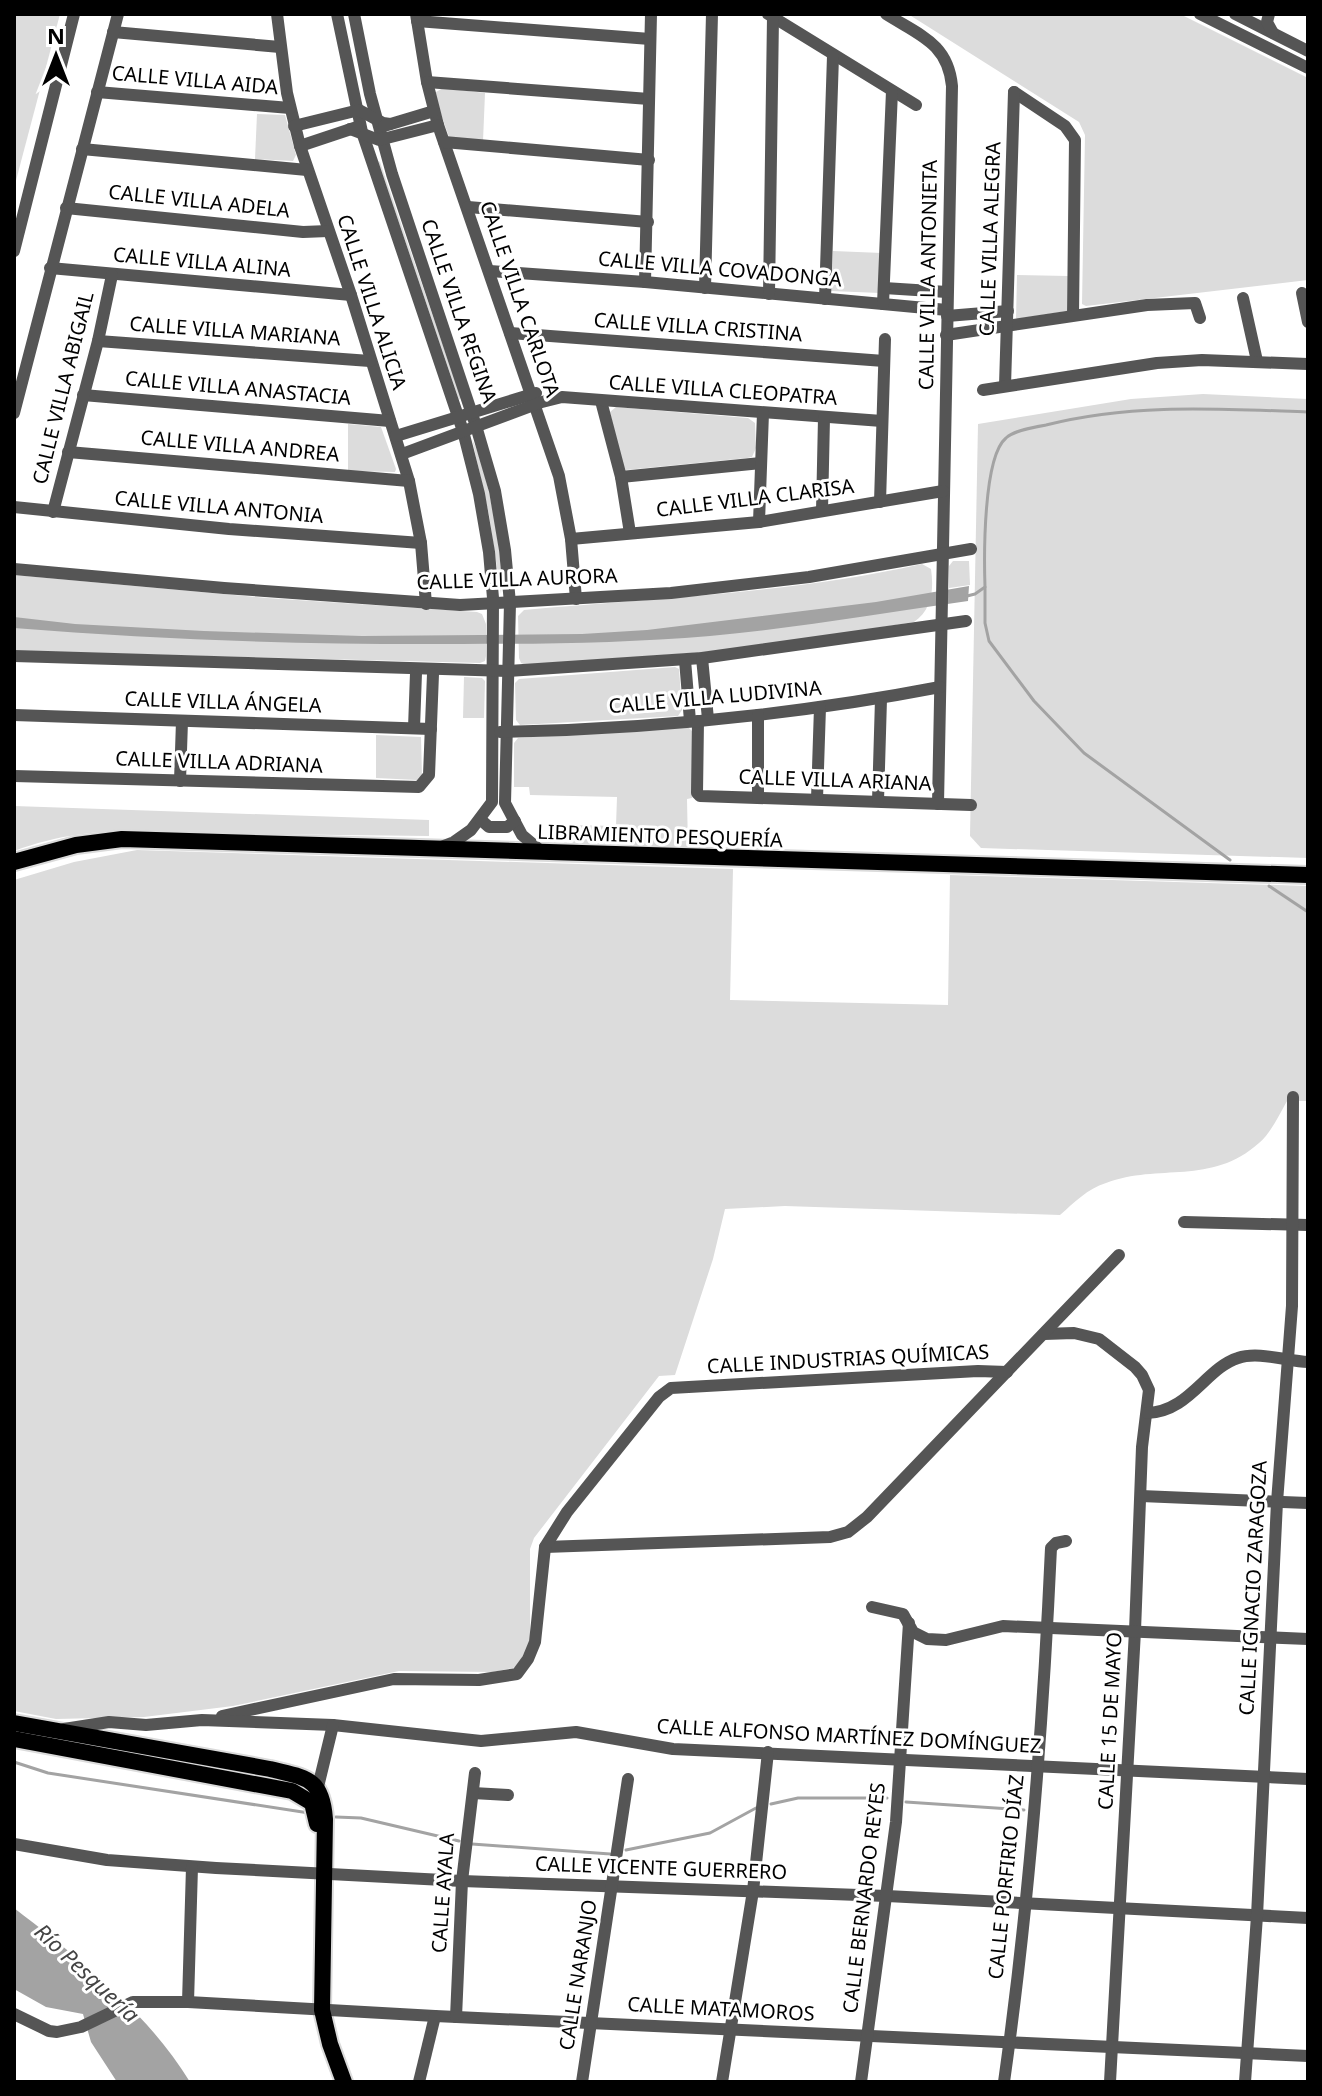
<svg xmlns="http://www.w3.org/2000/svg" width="1322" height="2096" viewBox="0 0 1322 2096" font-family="'Noto Sans',sans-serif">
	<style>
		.green { fill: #dcdcdc }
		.water { fill: #a3a3a3 }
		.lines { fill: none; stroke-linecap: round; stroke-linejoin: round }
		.stream { stroke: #a3a3a3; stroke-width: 3 }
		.major-casing { stroke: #dbdbdb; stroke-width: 20 }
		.minor { stroke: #555; stroke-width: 12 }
		.major { stroke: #000; stroke-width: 16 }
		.labels { text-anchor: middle; stroke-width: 6; stroke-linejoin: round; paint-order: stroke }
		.street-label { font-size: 20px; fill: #000; stroke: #fff }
		.water-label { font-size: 22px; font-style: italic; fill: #444; stroke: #fff }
	</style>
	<rect width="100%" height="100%" fill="#fff"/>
	<!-- green -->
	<g class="green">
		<polygon points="14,14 60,14 14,188"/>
		<polygon points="908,14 1180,14 1308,78 1308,280 1086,306 1082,304 1085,135 1079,122"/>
		<polygon points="443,88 485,93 483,141 449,137 435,97 436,92"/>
		<polygon points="257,114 285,115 296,155 293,161 255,159"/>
		<polygon points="378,161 380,162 461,398 459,400"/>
		<polygon points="833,251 882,253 880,293 831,291"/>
		<polygon points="1017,275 1068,276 1067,311 1016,319"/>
		<polygon points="1203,394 1308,399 1308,858 981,848 970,836 978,424 1131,399"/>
		<polygon points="616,407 748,418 755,423 756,448 752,457 747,458 626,470 623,468 610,412"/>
		<polygon points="348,424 381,427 396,469 395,472 348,471"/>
		<path d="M472 439C488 470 504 559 501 594L489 515Z"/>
		<polygon points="953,561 969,561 970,585 949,588 949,566"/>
		<path d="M922 564 931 569C934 589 932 610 914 622L747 649 526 665 521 663 519 658 518 616 524 610C657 598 793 593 922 564Z"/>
		<polygon points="14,575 267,598 477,612 482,614 486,624 486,656 485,661 480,663 14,651"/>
		<polygon points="675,667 679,669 682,710 678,716 520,725 516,720 515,683 519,679"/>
		<polygon points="464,677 482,678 485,681 484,718 463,718"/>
		<polygon points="687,726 692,731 692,798 687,799 688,849 568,844 569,825 616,826 617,797 530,795 529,787 514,787 514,743 518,738"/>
		<polygon points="376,735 421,737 422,776 417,780 376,778"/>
		<path d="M14 806 429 820V836C359 835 290 835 220 833 146 831 86 824 14 851Z"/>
		<path d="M137 850 733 869 730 1000 948 1005 950 875 1308 886V1101H1287C1279 1115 1271 1133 1259 1143 1211 1186 1159 1163 1106 1183 1087 1189 1075 1202 1060 1215L785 1206 725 1209 713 1259 675 1375 659 1376 534 1538 530 1549V1643L517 1667 493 1672 399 1671 233 1706 144 1717 56 1719 14 1711V880L74 862Z"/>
	</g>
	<!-- water -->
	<g class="water">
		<path d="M969 586 968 601C882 613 796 628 710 636 628 643 544 644 462 644 312 645 163 640 14 628V617L75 624 204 631 362 636 582 634 647 630 876 602Z"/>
		<path d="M14 1908C79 1958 147 2012 190 2082H117L91 2042 83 2014 46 2007 14 1989Z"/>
	</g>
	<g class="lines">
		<!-- stream -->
		<g class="stream">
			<polyline points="985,587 985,623 989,641 1034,701 1084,753 1230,860"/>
			<path d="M967 596 975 594 985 587C984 557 983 457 1006 438 1015 430 1034 427 1046 425 1133 403 1220 409 1308 412"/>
			<polyline points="1269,886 1308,912"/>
			<polyline points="14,1762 48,1773 309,1813"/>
			<polyline points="906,1802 1024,1810"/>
			<polyline points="771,1804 798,1798 887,1798"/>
			<polyline points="336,1817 361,1818 459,1841"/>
			<polyline points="472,1844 610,1854"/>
			<polyline points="626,1850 710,1833 756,1808"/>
		</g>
		<!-- major casing -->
		<g class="major-casing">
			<g id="major">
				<polyline points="14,862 76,845 122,839 1308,875"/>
				<path d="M14 1723 270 1769C306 1778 322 1777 325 1819L322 2010 330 2044 344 2082"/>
				<polyline points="14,1739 292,1791 312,1803 317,1824"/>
			</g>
		</g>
		<!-- minor -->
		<g class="minor">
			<polyline points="277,14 287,93 300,146 351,295 409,481 421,543 426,604"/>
			<polyline points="337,14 362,132 463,431 479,494 489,552 493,598 492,802 471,830 454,842 441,847"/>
			<polyline points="354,14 370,94 392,174 476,426 495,491 505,550 510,603 505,803 522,835 541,851"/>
			<polyline points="416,14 427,82 438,125 559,476 571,539 576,599"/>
			<polyline points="768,14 916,105"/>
			<path d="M886 14C919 35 948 43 952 86L938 804"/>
			<polyline points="1200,14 1308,68"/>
			<polyline points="1235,14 1308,51"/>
			<polyline points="1269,14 1267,22 1273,33"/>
			<polyline points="417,21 650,39"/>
			<polyline points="113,32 280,47"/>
			<polyline points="427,82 649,99"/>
			<polyline points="97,92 290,108"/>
			<polyline points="1014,92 1065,126 1075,140 1073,315"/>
			<polyline points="294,126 359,110 383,123 390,124"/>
			<polyline points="384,126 434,111"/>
			<polyline points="350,129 379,140 438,125"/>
			<polyline points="444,142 649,160"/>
			<polyline points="300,146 357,127"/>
			<polyline points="82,149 307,170"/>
			<polyline points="468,207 648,222"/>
			<polyline points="66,208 303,232 328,231"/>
			<polyline points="14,251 74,14"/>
			<polyline points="50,268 351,295"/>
			<polyline points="490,271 645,282 947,310"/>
			<polyline points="645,282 651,14"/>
			<polyline points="705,288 712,14"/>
			<polyline points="884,288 947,292"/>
			<polyline points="1302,293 1308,322"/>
			<polyline points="769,294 773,17"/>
			<polyline points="1243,298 1257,361"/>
			<polyline points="825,299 833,56"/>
			<polyline points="883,304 892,91"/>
			<polyline points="947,316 1008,311"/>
			<polyline points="510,333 884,361"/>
			<polyline points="946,335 1147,305 1195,303 1200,318"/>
			<polyline points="98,341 370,361"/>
			<polyline points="1005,386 1014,92"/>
			<polyline points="983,390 1157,363 1202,360 1308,364"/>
			<polyline points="83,395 390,421"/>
			<polyline points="601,401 621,477 630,533"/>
			<polyline points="14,413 118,14"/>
			<polyline points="396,436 536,393"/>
			<polyline points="68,452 409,481"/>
			<polyline points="402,454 542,402 562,397 882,421"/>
			<polyline points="621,477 761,463"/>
			<polyline points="880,502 885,339"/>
			<polyline points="14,507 229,529 421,543"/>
			<polyline points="822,511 824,418"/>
			<polyline points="53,512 98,341 112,275"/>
			<polyline points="759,522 763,413"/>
			<polyline points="571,539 759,522 943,491"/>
			<polyline points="14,569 224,588 460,605 671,593 809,577 971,549"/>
			<polyline points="14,656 508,671 702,658 966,621"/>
			<polyline points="702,658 708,719"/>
			<polyline points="685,660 690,721"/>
			<polyline points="14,715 431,729"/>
			<polyline points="698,721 697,793 700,796 971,805"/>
			<polyline points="414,728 416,673"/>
			<path d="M500 732C647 729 795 715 940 687"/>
			<polyline points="14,776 419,787 429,775 433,674"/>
			<polyline points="180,781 182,721"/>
			<polyline points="758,797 758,715"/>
			<polyline points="817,799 820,707"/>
			<polyline points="878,801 881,699"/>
			<polyline points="481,820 489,827 507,827 515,821"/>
			<polyline points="1184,1222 1308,1225"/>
			<polyline points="1044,1334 1074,1333 1099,1339 1135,1367 1142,1375 1149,1390 1142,1447 1135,1631 1110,2082"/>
			<path d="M1147 1413C1189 1412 1206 1368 1238 1358 1258 1351 1287 1361 1308 1362"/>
			<polyline points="1141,1496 1308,1503"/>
			<polyline points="545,1547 830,1537 848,1532 867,1517 1119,1255"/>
			<polyline points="872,1607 903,1614 913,1632 927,1639 946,1640 1003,1626 1308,1639"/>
			<polyline points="222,1716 394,1679 479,1680 517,1674 528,1659 535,1642 545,1547 567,1512 659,1397 671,1388 978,1371 1007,1372"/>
			<polyline points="64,1729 109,1722 146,1725 202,1720 333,1725 481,1741 576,1732 673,1749 1308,1779"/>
			<polyline points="473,1793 508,1795"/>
			<polyline points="316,1795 333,1725"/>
			<polyline points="14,1844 107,1860 216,1868 462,1881 887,1896 1308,1918"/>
			<polyline points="188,2002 192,1867"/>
			<polyline points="14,2014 49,2031 57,2032 81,2027 133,2002 188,2002 435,2016 1308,2056"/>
			<polyline points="456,2017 462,1881 475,1773"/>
			<polyline points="419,2082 435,2016"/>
			<polyline points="582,2082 628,1779"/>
			<polyline points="722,2082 753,1891 768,1752"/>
			<polyline points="861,2082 896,1822 909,1623"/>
			<path d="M1004 2082C1029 1905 1043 1726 1051 1548L1056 1543 1066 1541"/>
			<polyline points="1245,2082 1257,1916 1277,1502 1292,1306 1293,1097"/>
		</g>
		<!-- major -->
		<use href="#major" class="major"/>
	</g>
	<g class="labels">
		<!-- street labels -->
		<g class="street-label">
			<text transform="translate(195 80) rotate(5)" y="7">CALLE VILLA AIDA</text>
			<text transform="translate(199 201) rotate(6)" y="7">CALLE VILLA ADELA</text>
			<text transform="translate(990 239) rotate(-88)" y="7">CALLE VILLA ALEGRA</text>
			<text transform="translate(202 262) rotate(5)" y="7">CALLE VILLA ALINA</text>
			<text transform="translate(720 269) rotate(5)" y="7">CALLE VILLA COVADONGA</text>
			<text transform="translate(928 275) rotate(-89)" y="7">CALLE VILLA ANTONIETA</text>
			<text transform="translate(520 299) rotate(71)" y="7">CALLE VILLA CARLOTA</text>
			<text transform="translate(372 302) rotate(72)" y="7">CALLE VILLA ALICIA</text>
			<text transform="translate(459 311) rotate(71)" y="7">CALLE VILLA REGINA</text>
			<text transform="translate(698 327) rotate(4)" y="7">CALLE VILLA CRISTINA</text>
			<text transform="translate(235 331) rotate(4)" y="7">CALLE VILLA MARIANA</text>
			<text transform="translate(63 388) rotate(-76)" y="7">CALLE VILLA ABIGAIL</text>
			<text transform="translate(238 388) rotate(5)" y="7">CALLE VILLA ANASTACIA</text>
			<text transform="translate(723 390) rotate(4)" y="7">CALLE VILLA CLEOPATRA</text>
			<text transform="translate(240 446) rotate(5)" y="7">CALLE VILLA ANDREA</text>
			<text transform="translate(755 498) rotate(-7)" y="7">CALLE VILLA CLARISA</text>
			<text transform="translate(219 507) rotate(5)" y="7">CALLE VILLA ANTONIA</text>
			<text transform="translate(517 579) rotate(-2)" y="7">CALLE VILLA AURORA</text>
			<text transform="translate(715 697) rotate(-5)" y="7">CALLE VILLA LUDIVINA</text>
			<text transform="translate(223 702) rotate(2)" y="7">CALLE VILLA ÁNGELA</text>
			<text transform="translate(219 762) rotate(2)" y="7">CALLE VILLA ADRIANA</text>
			<text transform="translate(835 780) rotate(2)" y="7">CALLE VILLA ARIANA</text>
			<text transform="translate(660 836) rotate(2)" y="7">LIBRAMIENTO PESQUERÍA</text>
			<text transform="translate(848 1359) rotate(-3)" y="7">CALLE INDUSTRIAS QUÍMICAS</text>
			<text transform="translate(1253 1588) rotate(-87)" y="7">CALLE IGNACIO ZARAGOZA</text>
			<text transform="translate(1110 1721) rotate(-87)" y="7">CALLE 15 DE MAYO</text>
			<text transform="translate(849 1736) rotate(3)" y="7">CALLE ALFONSO MARTÍNEZ DOMÍNGUEZ</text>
			<text transform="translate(661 1868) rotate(2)" y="7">CALLE VICENTE GUERRERO</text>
			<text transform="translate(1006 1877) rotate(-84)" y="7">CALLE PORFIRIO DÍAZ</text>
			<text transform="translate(443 1893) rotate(-86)" y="7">CALLE AYALA</text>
			<text transform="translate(864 1898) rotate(-83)" y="7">CALLE BERNARDO REYES</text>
			<text transform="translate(578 1975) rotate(-81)" y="7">CALLE NARANJO</text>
			<text transform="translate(721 2009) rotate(3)" y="7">CALLE MATAMOROS</text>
		</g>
		<!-- water labels -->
		<g class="water-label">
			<text transform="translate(87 1973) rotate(43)" y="8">Río Pesquería</text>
		</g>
	</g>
	<!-- border -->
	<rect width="1322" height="2096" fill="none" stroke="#000000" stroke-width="32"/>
	<!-- north arrow -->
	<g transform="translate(56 56)" stroke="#ffffff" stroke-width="6" paint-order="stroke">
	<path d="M0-6L14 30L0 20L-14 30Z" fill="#000000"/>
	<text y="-12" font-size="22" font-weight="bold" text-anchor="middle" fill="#000000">N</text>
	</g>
</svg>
